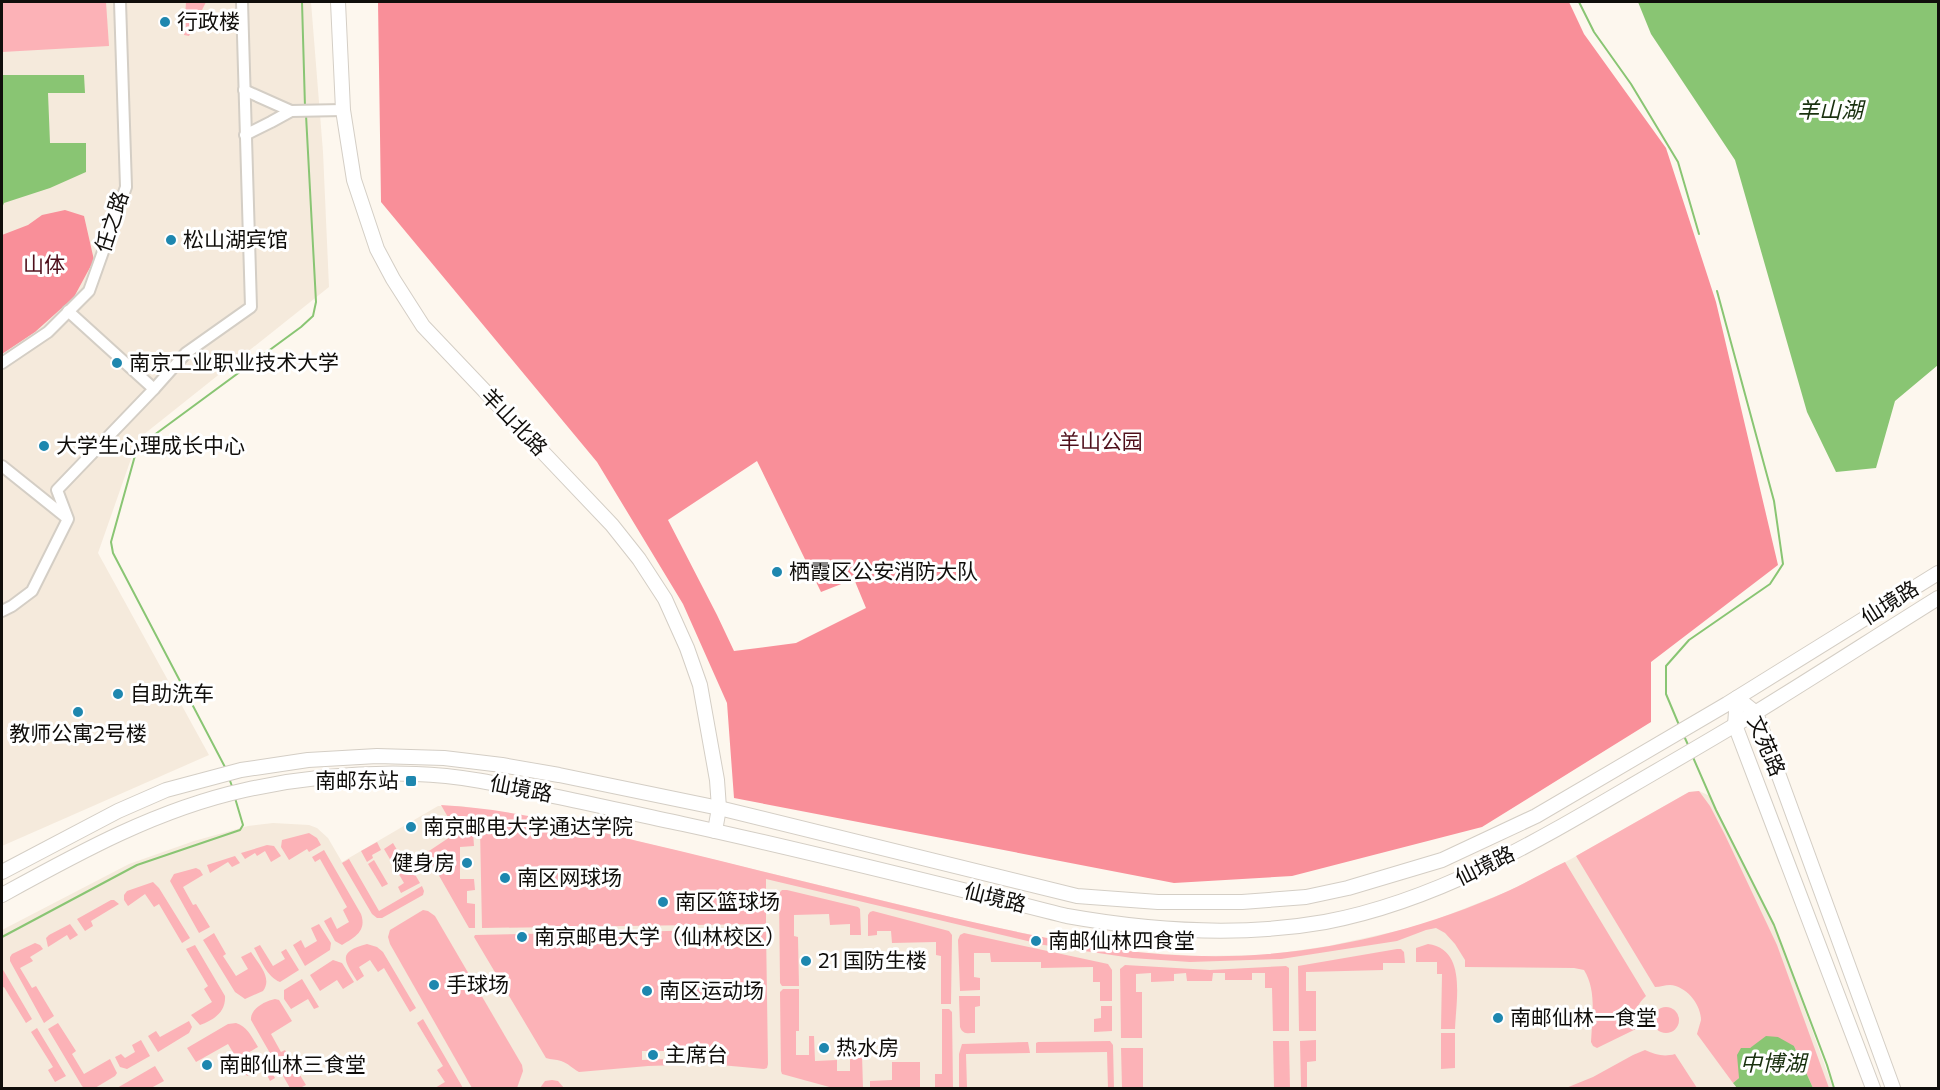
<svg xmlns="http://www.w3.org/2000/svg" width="1940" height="1090" viewBox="0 0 1940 1090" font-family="Commissioner,'Noto Sans SC',sans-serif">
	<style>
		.built { fill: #f5eadc }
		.green { fill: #fcb2b7; fill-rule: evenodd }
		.forest { fill: #f98f99; fill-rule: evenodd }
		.water { fill: #89c573 }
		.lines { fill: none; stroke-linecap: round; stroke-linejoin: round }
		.stream { stroke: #89c573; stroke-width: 2 }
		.street-casing { stroke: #d4cec5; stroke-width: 14 }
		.secondary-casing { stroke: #d4cec5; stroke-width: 16 }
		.street { stroke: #fff; stroke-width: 10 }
		.secondary { stroke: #fff; stroke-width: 14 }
		.poi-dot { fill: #1e87af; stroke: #fff; stroke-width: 2 }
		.labels { text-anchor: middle; stroke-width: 6; stroke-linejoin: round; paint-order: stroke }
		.poi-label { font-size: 21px; fill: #100e0b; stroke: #fff; text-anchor: start }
		.street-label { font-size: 21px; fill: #100e0b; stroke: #fff }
		.park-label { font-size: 21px; fill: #4f0f1b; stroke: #fff }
		.water-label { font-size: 22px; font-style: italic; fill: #19300f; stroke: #fff }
	</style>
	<rect width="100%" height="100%" fill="#fdf7ee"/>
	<!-- built -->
	<g class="built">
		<polygon points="2,2 311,2 323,152 329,287 138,439 98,553 209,755 2,846"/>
		<polygon points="1699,791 1710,796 1774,925 1833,1088 2,1088 2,930 129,864 194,841 248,826 273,823 309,825 317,828 328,838 342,862 438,806 461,806 558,822 963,920 1064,942 1116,951 1200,956 1267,955 1328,946 1397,931 1430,922 1509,891 1571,859 1689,792"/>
	</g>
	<!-- green -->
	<g class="green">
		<polygon points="2,2 106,2 109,46 2,52"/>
		<polygon points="186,2 206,2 189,36 184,35"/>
		<path d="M1699 791 1710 806 1725 835 1777 945 1829 1088H1813L1794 1046 1757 1044 1750 1048 1739 1078 1733 1083 1697 1034C1698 1030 1700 1024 1701 1020 1701 1004 1686 986 1670 985 1665 985 1660 987 1655 987L1576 856 1689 792Z"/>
		<path d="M441 805C521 809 602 833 680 851 765 872 850 893 934 913 1044 939 1154 964 1268 954 1350 947 1433 925 1508 891 1528 882 1546 871 1565 862L1646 996C1635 1006 1634 1015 1636 1029L1597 1048 1593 1046 1591 1042C1592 1018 1597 991 1584 970L1574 968 1465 967V960L1455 944 1445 933 1436 928 1426 930 1397 941 1281 959 1190 962 1132 958 1044 945 766 879V924L482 928 480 829 461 824 453 826Z"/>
		<polygon points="463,829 473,832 474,846 460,847 460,879 474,879 475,890 467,891 467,903 475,904 475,928 469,928 426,853 456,833 456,831"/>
		<polygon points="309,833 317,838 321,845 309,852 307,849 289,860 281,847 282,840"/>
		<polygon points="377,842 381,850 372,855 373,858 367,862 361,851"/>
		<polygon points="393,843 400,855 403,854 420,883 401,893 398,887 404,883 384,849"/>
		<polygon points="267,845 274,846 281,856 271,862 265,851 257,856 255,853 245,859 241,853"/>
		<path d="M324 850 361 914C367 931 355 937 342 945L335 941 324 921 331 917 337 929 349 922 343 910 347 907 320 859 315 862 312 857Z"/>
		<polygon points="235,856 240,863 232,867 228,862 210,873 207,865"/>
		<polygon points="349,859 379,911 422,886 424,891 423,895 382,918 377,918 372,914 342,863"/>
		<polygon points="374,860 388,884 382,887 368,864"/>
		<polygon points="196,868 200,870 203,875 183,887 193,905 196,904 210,927 199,933 170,881 174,874"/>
		<polygon points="153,882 159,888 190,938 182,943 159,904 154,907 145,894 128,906 124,900 124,895 127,891"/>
		<polygon points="782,890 787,890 858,907 860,909 861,935 850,935 850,924 830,925 829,914 794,915 794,936 798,937 799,986 782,986 780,983 779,893"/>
		<polygon points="111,900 114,900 119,904 91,921 93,926 85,931 77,919"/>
		<polygon points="423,910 428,911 435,916 522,1065 523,1071 517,1088 472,1088 390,944 388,937 390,930"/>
		<polygon points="873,911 949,931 952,935 951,1004 941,1004 941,956 936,955 936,942 892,943 891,931 877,931 877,935 868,936 868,915 870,912"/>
		<polygon points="70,924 78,935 70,940 67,935 48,947 46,938 49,935"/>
		<polygon points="319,924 331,943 330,950 305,966 293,945 301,940 305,948 317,941 311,928"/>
		<path d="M766 929 768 1064 767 1068 764 1069 710 1064 648 1066 579 1072C573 1069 568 1063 561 1061 556 1059 551 1060 546 1058L474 937 475 935ZM642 1051H665L666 1059 642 1060Z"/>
		<path d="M214 933 226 954 223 956 236 976 248 969 241 957 251 952C258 963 273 978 263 991L245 999 235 992 203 940Z"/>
		<polygon points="964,933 1108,964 1112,970 1112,1001 1100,1001 1100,982 1093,982 1093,967 1041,968 1041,962 991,962 990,953 974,953 974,977 980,978 980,990 960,991 958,940 960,935"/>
		<polygon points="35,943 40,945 43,949 30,957 33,961 20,968 32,988 36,986 54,1016 44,1023 10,961 10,957 12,954"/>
		<path d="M367 944 377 947 383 952 416 1008 410 1012 384 968 378 972 370 960 359 967 364 976 357 981C344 960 337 952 367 944Z"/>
		<path d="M1428 944C1467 949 1456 1000 1455 1029H1441L1442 974H1437V962H1416V948Z"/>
		<path d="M195 945 225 996C226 1012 214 1020 200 1025L191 1015 212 1002 204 989 208 986 186 949Z"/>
		<path d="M260 945 273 966 285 959 281 952 286 949 299 970 280 982C267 977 261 960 254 948Z"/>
		<polygon points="1397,949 1401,949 1404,952 1405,963 1383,963 1383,970 1306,972 1306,991 1316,991 1316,1031 1299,1031 1298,966"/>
		<polygon points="333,960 342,963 354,982 343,989 337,980 320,991 310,975"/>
		<polygon points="1125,965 1210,970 1286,966 1289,968 1289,1031 1273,1031 1272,988 1265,988 1265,973 1252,973 1252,980 1225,980 1225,973 1213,973 1212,981 1187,981 1186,973 1174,974 1174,981 1151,982 1151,973 1136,974 1136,992 1142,992 1142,1038 1121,1038 1120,969"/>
		<polygon points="2,968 32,1019 26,1023 4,987 2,988"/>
		<polygon points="302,979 319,1007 314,1009 308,999 291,1009 284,999 284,990"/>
		<polygon points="783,989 799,989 799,1031 796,1031 796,1055 809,1055 809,1036 814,1036 815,1061 837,1060 837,1071 850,1071 850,1054 862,1054 863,1088 833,1088 782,1074 781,1071 780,992"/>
		<path d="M959 996H980V1006L975 1007V1033C968 1033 963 1035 960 1027Z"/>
		<path d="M275 999 279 1000 292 1021 271 1034 281 1052 285 1050 306 1085 300 1088H290L251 1020C250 1009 265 1001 275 999Z"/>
		<polygon points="1101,1006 1112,1006 1112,1031 1094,1032 1094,1019 1101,1018"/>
		<circle cx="1666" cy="1020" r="13"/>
		<polygon points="942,1009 949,1009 952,1012 953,1088 870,1088 870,1081 892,1080 892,1062 920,1062 920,1088 935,1088 935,1074 942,1074"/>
		<polygon points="423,1019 463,1088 435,1088 445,1082 437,1070 443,1066 417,1023"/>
		<polygon points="189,1021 192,1027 189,1033 158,1052 148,1036 156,1031 160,1037"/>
		<polygon points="58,1023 76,1051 72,1054 84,1074 110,1059 117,1073 115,1076 95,1088 84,1088 82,1086 48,1029"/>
		<path d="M236 1023C248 1027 251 1036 258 1047L237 1059 228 1044 196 1062 187 1048 228 1024Z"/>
		<polygon points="37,1028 66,1076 55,1082 48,1070 53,1067 31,1032"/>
		<polygon points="1441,1033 1455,1033 1455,1068 1441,1069"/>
		<polygon points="141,1040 150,1056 127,1069 120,1067 115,1057 121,1054 125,1058 135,1052 132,1045"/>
		<polygon points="1316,1040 1316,1061 1307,1062 1307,1088 1301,1088 1300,1041"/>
		<polygon points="1110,1041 1113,1045 1114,1088 1108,1088 1107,1052 1036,1053 1036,1043 1038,1042"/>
		<polygon points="1273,1041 1289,1041 1290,1088 1274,1088"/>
		<polygon points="1028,1042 1030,1053 966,1054 967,1088 959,1088 959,1054 962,1044"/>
		<polygon points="1121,1048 1143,1048 1143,1088 1122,1088"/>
		<path d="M1645 1050C1656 1055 1664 1057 1675 1054L1697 1088H1566L1593 1077 1633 1055Z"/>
		<polygon points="262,1056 275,1078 270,1081 263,1067 247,1076 242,1067"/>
		<polygon points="155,1066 164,1081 151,1088 117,1088"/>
		<polygon points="552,1080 558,1081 564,1088 540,1088 545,1081"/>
	</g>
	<!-- forest -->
	<g class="forest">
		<path d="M378 2H1569L1584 34 1666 148 1716 302 1778 565 1651 662V722L1482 827 1292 876 1174 883 734 798 727 703 683 604 597 462 381 202ZM757 461 821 592 854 579 866 608 796 643 734 651 717 615 668 520Z"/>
		<polygon points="65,210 84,216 94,260 74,297 35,332 2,354 2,235 28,225 42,215"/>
	</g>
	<!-- water -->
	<g class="water">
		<polygon points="1638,2 1938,2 1938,365 1895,401 1876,468 1836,472 1807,412 1735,160 1651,34"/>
		<polygon points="2,75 84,75 85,93 48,93 50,143 86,143 86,172 50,188 4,203 2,208"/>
		<polygon points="1766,1036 1778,1037 1794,1046 1813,1088 1737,1088 1733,1083 1739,1078 1737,1055 1741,1048 1750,1048"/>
	</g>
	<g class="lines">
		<!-- stream -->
		<g class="stream">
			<polyline points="302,2 305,107"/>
			<polyline points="1579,2 1594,32 1631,84 1678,162 1699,234"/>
			<polyline points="1679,725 1666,694 1666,666 1689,640 1770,584 1783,564 1774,501 1717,291"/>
			<polyline points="1684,736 1689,747"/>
			<polyline points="1692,755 1716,810 1774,925 1827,1065 1834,1088"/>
			<polyline points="226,769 113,553 111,542 136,452 146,441 301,327 313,316 316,302 306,115"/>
			<polyline points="229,778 233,789"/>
			<polyline points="2,937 137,865 240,830 243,825 235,798"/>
		</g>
		<!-- street casing -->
		<g class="street-casing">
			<g id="street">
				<polyline points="244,90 291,111 343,110"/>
				<polyline points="245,135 271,122 291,111"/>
				<polyline points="68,311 154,389"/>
				<polyline points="2,363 48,332 89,291 126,187 120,2"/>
				<polyline points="2,466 67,518"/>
				<polyline points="2,611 12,606 32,591 68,519 57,490 154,389 186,353 251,307 242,2"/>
			</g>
		</g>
		<!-- secondary casing -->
		<g class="secondary-casing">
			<g id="secondary">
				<polyline points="338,2 343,110 354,180 377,249 393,279 423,326 612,525 639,559 665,599 687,648 700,685 717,780 719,808 715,831"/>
				<polyline points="1737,698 1756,713 1893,1088"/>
				<polyline points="1737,698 1735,725 1873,1088"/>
				<polyline points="2,872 118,811 166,790 241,770 308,760 377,756 444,758 502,765 559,775 719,808 1077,896 1158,902 1242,902 1306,897 1348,888 1442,860 1536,816 1727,704 1938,573"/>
				<path d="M2 895C80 852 158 809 245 790 300 778 360 772 416 774 462 775 508 786 553 796 597 805 640 815 683 824 812 852 939 884 1067 916 1151 931 1240 937 1325 922 1436 901 1534 843 1631 786 1672 762 1714 738 1755 713 1817 675 1877 636 1938 598"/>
			</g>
		</g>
		<!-- street -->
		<use href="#street" class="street"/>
		<!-- secondary -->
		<use href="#secondary" class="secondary"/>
	</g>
	<!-- markers -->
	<g class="poi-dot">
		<circle cx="165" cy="22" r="6"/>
		<circle cx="171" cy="240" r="6"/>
		<circle cx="117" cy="363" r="6"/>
		<circle cx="44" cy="446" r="6"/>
		<circle cx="777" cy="572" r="6"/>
		<circle cx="118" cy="694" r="6"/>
		<circle cx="78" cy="712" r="6"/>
		<rect x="405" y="775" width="12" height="12" rx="3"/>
		<circle cx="411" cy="827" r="6"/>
		<circle cx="467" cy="863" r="6"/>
		<circle cx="505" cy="878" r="6"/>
		<circle cx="663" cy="902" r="6"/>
		<circle cx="522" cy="937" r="6"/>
		<circle cx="1036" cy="941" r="6"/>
		<circle cx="806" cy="961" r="6"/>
		<circle cx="434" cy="985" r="6"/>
		<circle cx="647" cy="991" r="6"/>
		<circle cx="1498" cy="1018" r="6"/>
		<circle cx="824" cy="1048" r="6"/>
		<circle cx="653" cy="1055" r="6"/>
		<circle cx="207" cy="1065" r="6"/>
	</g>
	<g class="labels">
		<!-- poi labels -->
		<g class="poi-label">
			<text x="177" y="29">行政楼</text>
			<text x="183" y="247">松山湖宾馆</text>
			<text x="129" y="370">南京工业职业技术大学</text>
			<text x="56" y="453">大学生心理成长中心</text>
			<text x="789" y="579">栖霞区公安消防大队</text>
			<text x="130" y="701">自助洗车</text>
			<text x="78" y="741" text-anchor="middle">教师公寓2号楼</text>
			<text x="399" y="788" text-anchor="end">南邮东站</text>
			<text x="423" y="834">南京邮电大学通达学院</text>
			<text x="455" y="870" text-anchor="end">健身房</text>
			<text x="517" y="885">南区网球场</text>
			<text x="675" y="909">南区篮球场</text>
			<text x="534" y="944">南京邮电大学（仙林校区）</text>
			<text x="1048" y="948">南邮仙林四食堂</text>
			<text x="818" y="968">21 国防生楼</text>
			<text x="446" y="992">手球场</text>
			<text x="659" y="998">南区运动场</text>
			<text x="1510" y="1025">南邮仙林一食堂</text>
			<text x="836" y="1055">热水房</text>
			<text x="665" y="1062">主席台</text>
			<text x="219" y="1072">南邮仙林三食堂</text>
		</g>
		<!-- street labels -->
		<g class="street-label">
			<text transform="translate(112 222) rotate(-72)" y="7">任之路</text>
			<text transform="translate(514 422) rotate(46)" y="7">羊山北路</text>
			<text transform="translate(1890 603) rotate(-32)" y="7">仙境路</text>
			<text transform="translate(1766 746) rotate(67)" y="7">文苑路</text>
			<text transform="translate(521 789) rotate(11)" y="7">仙境路</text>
			<text transform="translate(1485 866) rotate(-26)" y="7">仙境路</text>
			<text transform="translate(995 898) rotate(14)" y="7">仙境路</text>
		</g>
		<!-- park labels -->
		<g class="park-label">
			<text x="44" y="272">山体</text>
			<text x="1101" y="449">羊山公园</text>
		</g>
		<!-- water labels -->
		<g class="water-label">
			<text x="1830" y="118">羊山湖</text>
			<text x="1773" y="1071">中博湖</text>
		</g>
	</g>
	<!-- border -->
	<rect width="1940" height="1090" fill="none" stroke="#100e0b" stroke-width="6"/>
</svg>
